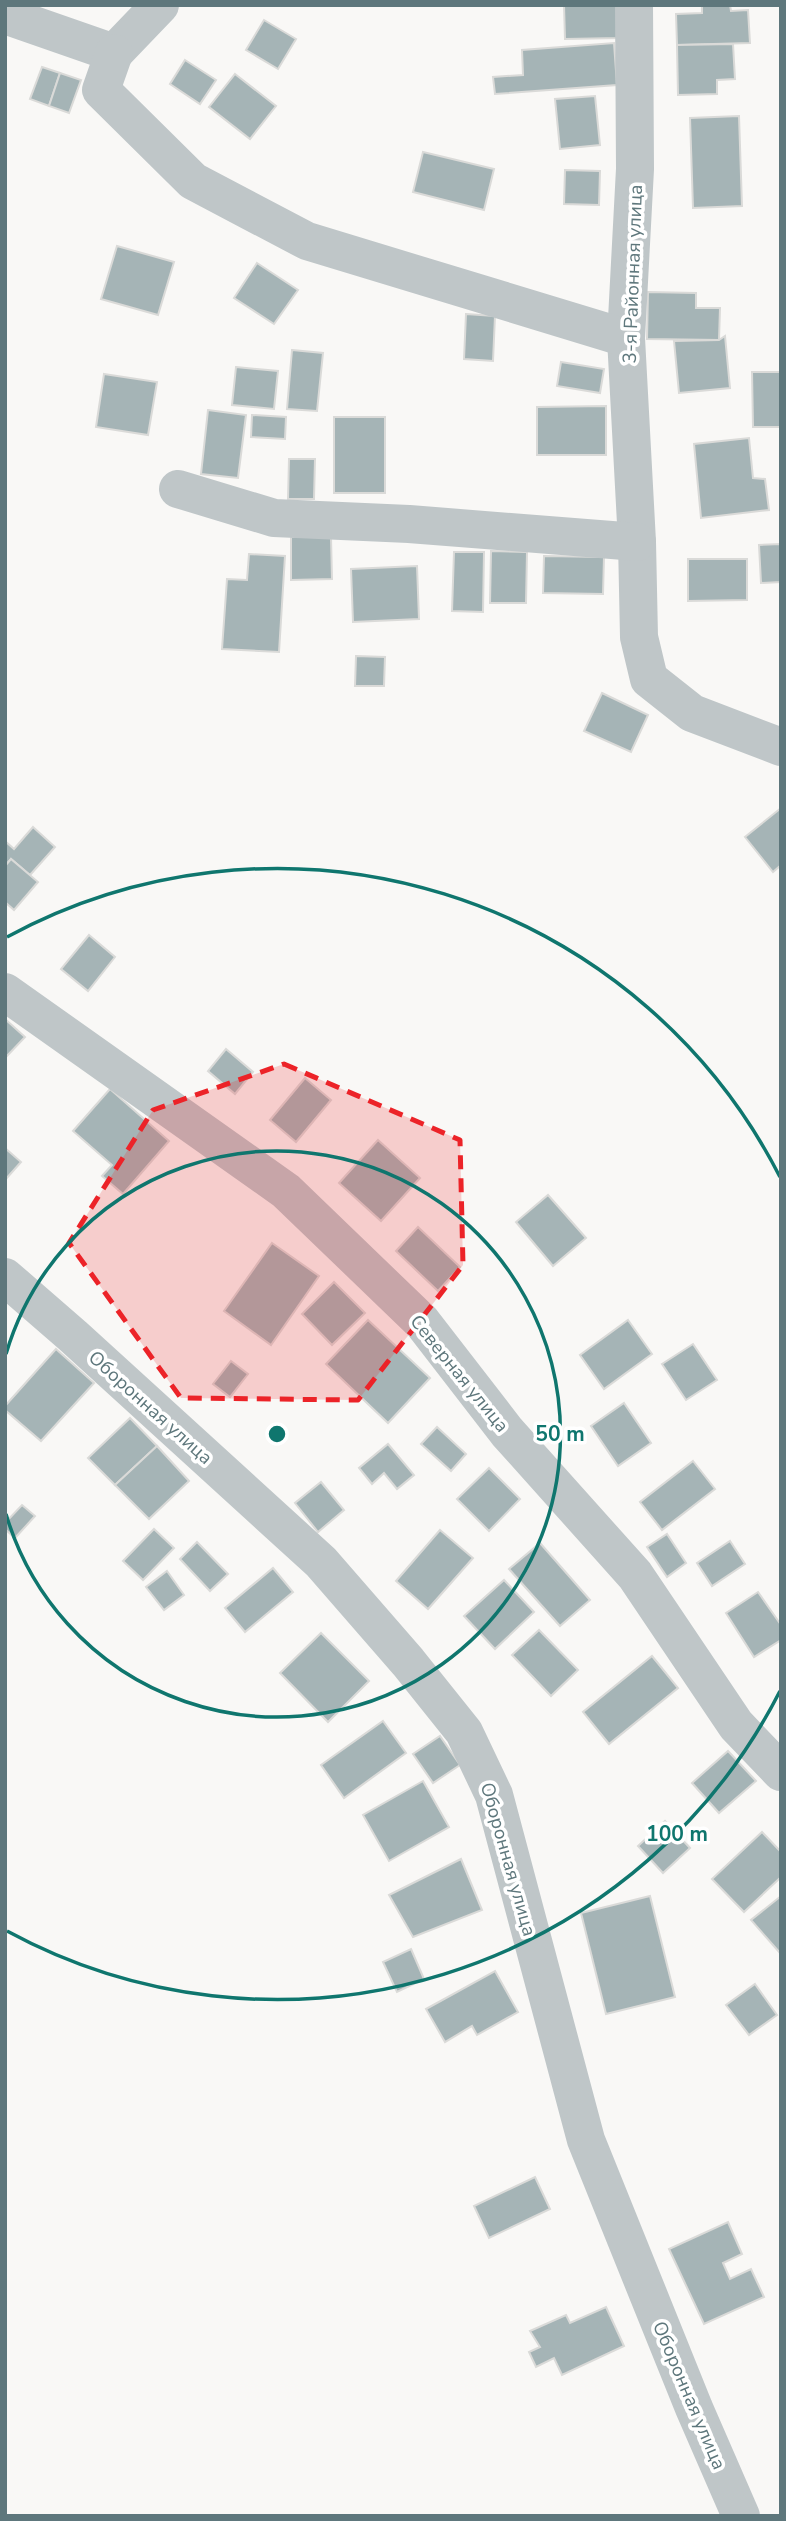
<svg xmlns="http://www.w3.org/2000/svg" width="786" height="2521" viewBox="0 0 786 2521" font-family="'Nunito Sans',sans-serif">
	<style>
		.building { fill: #a5b4b6; stroke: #dadad8; stroke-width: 2 }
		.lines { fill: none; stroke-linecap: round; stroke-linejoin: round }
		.street { stroke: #bfc6c8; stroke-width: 38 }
		.marked { fill: #ec2328; fill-opacity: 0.2; stroke: #ec2328; stroke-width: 5; stroke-dasharray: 14 9; stroke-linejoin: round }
		.ring { fill: none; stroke: #0f766e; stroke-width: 3.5 }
		.labels { text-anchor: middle; stroke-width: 7; stroke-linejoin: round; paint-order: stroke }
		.street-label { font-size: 19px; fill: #5e777c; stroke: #fff }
		.centre { fill: #0f766e; stroke: #fff; stroke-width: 3.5 }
		.ring-label { font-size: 21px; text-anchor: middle; font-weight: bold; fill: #0f766e; stroke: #fff; stroke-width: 7; stroke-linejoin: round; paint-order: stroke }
	</style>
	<rect width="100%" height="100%" fill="#f9f8f6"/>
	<!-- building -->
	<g class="building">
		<polygon points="564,5 618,5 619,38 565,39"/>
		<polygon points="702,5 730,5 731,11 748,10 750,43 677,45 676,14 702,13"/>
		<polygon points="264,20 296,39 278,69 246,50"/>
		<polygon points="614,43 617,85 495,94 493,77 523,75 522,50"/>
		<polygon points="733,44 735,79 717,80 717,94 678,95 677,45"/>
		<polygon points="185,60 216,80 200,104 170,84"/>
		<polygon points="42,67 60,73 49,106 30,99"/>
		<polygon points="60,73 81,80 69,113 49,106"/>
		<polygon points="235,74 276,106 250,139 209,107"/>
		<polygon points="595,96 600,145 560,149 555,99"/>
		<polygon points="739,116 742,206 693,208 690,118"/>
		<polygon points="423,152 494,169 484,210 413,192"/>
		<polygon points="565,170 600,171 599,205 564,204"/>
		<polygon points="117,246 174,262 158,315 101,299"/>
		<polygon points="257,263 298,290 274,324 234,298"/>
		<polygon points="648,292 696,293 696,308 720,308 719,340 647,339"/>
		<polygon points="466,314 495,316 493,361 464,359"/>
		<polygon points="725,336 730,388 679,393 674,341 719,340"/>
		<polygon points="292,350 323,353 317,411 287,409"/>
		<polygon points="561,362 604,369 600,393 557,386"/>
		<polygon points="236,367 278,371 274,409 232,405"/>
		<polygon points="752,372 781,372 781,427 753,427"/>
		<polygon points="104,374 157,382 148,435 96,427"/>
		<polygon points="606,406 606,455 537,455 537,407"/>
		<polygon points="208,410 246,415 238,478 201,474"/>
		<polygon points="252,415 286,417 285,439 251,437"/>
		<rect x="334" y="417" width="51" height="76"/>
		<polygon points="749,438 753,478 765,479 769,510 701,518 694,444"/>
		<polygon points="289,459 315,459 314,499 288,499"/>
		<polygon points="291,537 331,537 332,579 291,580"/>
		<polygon points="781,544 781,582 761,583 759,545"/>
		<polygon points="491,551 527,552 526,603 490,603"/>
		<polygon points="454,552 484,552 483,612 452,611"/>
		<polygon points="249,554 285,556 279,652 222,649 227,579 247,580"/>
		<polygon points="544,556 604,557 603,594 543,593"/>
		<polygon points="688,559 747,559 747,600 688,601"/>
		<polygon points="417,566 419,619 353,622 351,569"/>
		<polygon points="356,656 385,657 384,686 355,686"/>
		<polygon points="602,693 648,715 631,752 584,731"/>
		<polygon points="781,808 781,865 773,872 745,837"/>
		<polygon points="33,827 55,847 30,875 11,859 5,866 5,841 14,849"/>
		<polygon points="11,859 38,882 14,910 5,902 5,866"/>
		<polygon points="89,935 115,957 88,991 61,969"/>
		<polygon points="5,1019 25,1037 5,1058"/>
		<polygon points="226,1049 253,1072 235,1094 208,1071"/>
		<polygon points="305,1078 331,1100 296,1142 270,1120"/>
		<polygon points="110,1089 169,1141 123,1194 102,1176 112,1165 73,1131"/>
		<polygon points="378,1140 420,1178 381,1221 339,1183"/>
		<polygon points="5,1148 21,1162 5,1180"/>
		<polygon points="548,1195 586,1238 553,1266 516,1222"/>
		<polygon points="418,1227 460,1267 438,1291 396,1251"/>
		<polygon points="272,1243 319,1276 271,1345 224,1311"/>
		<polygon points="334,1282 365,1313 332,1345 302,1314"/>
		<polygon points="368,1320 430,1378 388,1423 326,1364"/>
		<polygon points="628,1320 652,1354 604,1389 580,1355"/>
		<polygon points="693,1344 717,1380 686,1400 662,1364"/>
		<polygon points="56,1349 94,1383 41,1441 5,1410 5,1406"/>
		<polygon points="231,1361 248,1374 230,1397 213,1384"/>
		<polygon points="624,1403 651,1443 618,1466 591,1426"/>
		<polygon points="130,1418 157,1446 115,1485 88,1458"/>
		<polygon points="437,1427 466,1454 451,1471 421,1444"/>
		<polygon points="388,1444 414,1475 397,1489 384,1473 372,1484 359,1468"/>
		<polygon points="157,1446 189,1481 149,1519 115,1485"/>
		<polygon points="693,1461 715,1489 662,1530 640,1502"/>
		<polygon points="489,1468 520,1499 489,1531 457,1499"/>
		<polygon points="321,1482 344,1510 318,1532 295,1503"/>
		<polygon points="22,1505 35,1516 15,1538 5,1529 5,1523"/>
		<polygon points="154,1529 174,1548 143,1580 123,1561"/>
		<polygon points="440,1530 473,1558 428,1609 396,1581"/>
		<polygon points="667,1534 686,1563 667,1577 647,1547"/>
		<polygon points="730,1541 745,1564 712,1586 697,1563"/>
		<polygon points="197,1542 228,1574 210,1591 180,1559"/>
		<polygon points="540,1543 590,1600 560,1626 509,1569"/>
		<polygon points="273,1568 293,1592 245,1632 225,1608"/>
		<polygon points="167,1571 184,1595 164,1610 146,1587"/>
		<polygon points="504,1580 534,1612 495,1649 464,1616"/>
		<polygon points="758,1592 781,1625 781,1640 754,1657 726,1613"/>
		<polygon points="539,1630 578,1670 551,1696 512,1655"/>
		<polygon points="321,1633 369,1681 328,1722 280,1673"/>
		<polygon points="652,1656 678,1688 609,1744 583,1712"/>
		<polygon points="383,1721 406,1753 344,1798 321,1765"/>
		<polygon points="440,1736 460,1765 433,1783 413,1754"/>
		<polygon points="728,1751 756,1781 719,1813 692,1783"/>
		<polygon points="423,1781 449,1827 389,1861 363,1815"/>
		<polygon points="665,1821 690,1848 663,1873 638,1846"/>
		<polygon points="762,1832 781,1852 781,1877 744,1912 712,1879"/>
		<polygon points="461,1859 482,1910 413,1937 389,1895"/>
		<polygon points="650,1896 675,1997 606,2014 581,1913"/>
		<polygon points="781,1896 781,1952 780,1953 751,1920"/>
		<polygon points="411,1949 424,1979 397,1992 383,1962"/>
		<polygon points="495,1971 518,2012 477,2035 472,2026 445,2042 426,2009"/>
		<polygon points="755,1984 777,2015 749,2035 726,2005"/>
		<polygon points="535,2177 550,2209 489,2238 474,2206"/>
		<polygon points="728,2222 742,2254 723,2263 730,2279 751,2269 764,2297 704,2324 669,2249"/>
		<polygon points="606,2307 624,2346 562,2375 554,2358 536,2367 529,2352 540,2347 530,2331 566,2315 570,2323"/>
	</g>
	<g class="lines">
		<!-- street -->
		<g class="street">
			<polyline points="634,5 635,169 626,338 637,542 639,637 649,679 692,713 781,747"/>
			<polyline points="5,15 114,53 160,5"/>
			<polyline points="114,53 101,90 193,181 307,241 626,338"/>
			<polyline points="178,489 274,518 409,524 637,542"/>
			<polyline points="5,992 286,1191 422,1322 507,1432 635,1575 736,1725 781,1772"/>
			<polyline points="5,1277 73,1336 321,1562 408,1662 464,1732 494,1795 586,2140 694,2408 741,2516"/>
		</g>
	</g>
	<!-- marked area -->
	<path class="marked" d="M284 1064 460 1140 463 1265 358 1400 181 1398 69 1243 153 1110Z"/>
	<!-- distance rings -->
	<g class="ring">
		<path d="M6 1354A283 283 0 1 1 6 1514"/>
		<path d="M780 1691A565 565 0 0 1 7 1931M7 937A565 565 0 0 1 780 1177"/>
	</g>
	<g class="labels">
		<!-- street labels -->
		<g class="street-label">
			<text transform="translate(632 274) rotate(-88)" y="7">3-я Районная улица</text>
			<text transform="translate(460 1373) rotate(51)" y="7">Северная улица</text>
			<text transform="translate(151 1407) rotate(42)" y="7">Оборонная улица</text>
			<text transform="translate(509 1859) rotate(74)" y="7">Оборонная улица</text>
			<text transform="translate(690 2395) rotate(67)" y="7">Оборонная улица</text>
		</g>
	</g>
	<circle cx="277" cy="1434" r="10" class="centre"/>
	<g class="ring-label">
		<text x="560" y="1441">50 m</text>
		<text x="677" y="1841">100 m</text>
	</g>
	<!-- border -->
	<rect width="786" height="2521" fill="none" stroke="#5e777c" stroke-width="14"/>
</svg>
